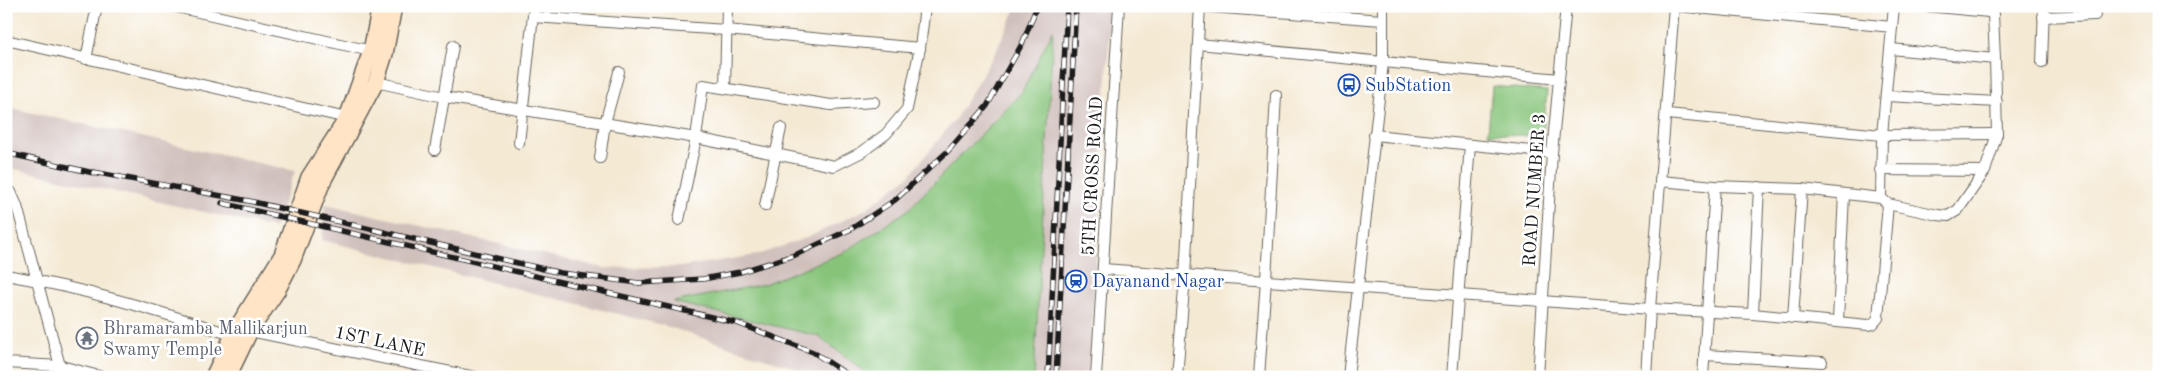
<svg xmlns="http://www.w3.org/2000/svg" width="2165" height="383" viewBox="0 0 2165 383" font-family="'Old Standard TT',serif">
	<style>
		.industrial { fill: #d0c0bc }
		.green { fill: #87c47a; stroke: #52704b }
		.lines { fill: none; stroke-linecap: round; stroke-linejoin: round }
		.minor-casing { stroke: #68645c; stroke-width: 12 }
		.secondary-casing { stroke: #68645c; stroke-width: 18 }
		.minor { stroke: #fff; stroke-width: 10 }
		.secondary { stroke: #ffe4c6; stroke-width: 15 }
		.rail-casing { stroke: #1c1c1c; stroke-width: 5.5 }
		.rail { stroke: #fff; stroke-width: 4; stroke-dasharray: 11; stroke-linecap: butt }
		.labels { text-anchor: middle; stroke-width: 5; stroke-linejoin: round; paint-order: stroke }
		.transit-label { font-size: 18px; fill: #164399; stroke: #fff; text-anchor: start }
		.street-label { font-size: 18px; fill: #1c1c1c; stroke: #fff }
		.worship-label { font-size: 18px; fill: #5b616d; stroke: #fff; text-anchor: start }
	</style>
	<rect width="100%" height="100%" fill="#fff"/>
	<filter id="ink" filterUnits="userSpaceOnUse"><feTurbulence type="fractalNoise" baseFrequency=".02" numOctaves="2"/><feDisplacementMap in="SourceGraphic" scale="10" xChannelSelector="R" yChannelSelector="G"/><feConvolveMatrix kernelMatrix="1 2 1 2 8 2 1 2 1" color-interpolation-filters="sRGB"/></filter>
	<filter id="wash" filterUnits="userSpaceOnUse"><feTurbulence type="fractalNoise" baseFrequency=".0096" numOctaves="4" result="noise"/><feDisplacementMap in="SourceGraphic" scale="20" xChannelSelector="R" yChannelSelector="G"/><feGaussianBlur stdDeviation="1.12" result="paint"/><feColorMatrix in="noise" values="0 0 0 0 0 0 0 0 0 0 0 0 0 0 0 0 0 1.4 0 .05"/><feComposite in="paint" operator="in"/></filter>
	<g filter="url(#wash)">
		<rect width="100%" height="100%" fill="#f4e9d3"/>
		<!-- industrial -->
		<g class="industrial">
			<polygon points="1017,6 1111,6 1089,377 1034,377 1053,31 1022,92 908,210 845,252 764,284 674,302 818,336 872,377 805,377 792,367 666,326 322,240 325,204 604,268 680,267 757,255 809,237 866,209 909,176 956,118 995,53"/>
			<polygon points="6,107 295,171 274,228 6,167"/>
		</g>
		<!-- green -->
		<g class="green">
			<polygon points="1053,30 1034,377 872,377 818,336 673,302 764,284 845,252 908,210 1022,92"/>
			<polygon points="1492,86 1547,91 1543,137 1488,133"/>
		</g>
	</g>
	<g filter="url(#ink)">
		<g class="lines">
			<!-- minor casing -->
			<g class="minor-casing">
				<g id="minor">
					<polyline points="172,6 371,51"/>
					<polyline points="1197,6 1382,20"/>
					<polyline points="1677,6 1892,27"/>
					<polyline points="1926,6 1989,12 1993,14 1995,59"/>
					<polyline points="533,17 726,30 920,48"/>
					<polyline points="2043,17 2095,15"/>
					<polyline points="6,40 347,118"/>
					<polyline points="1198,44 1559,79"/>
					<polyline points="86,59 97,6"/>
					<polyline points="2042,63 2044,6"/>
					<polyline points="376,82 444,97 696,138 834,166 862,152 886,134 907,109 920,48 925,6"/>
					<polyline points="725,88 727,6"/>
					<polyline points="1887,96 1997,102"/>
					<polyline points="1667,114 1882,135 1997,134"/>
					<polyline points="1374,135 1552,153"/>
					<polyline points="519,143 534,6"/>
					<polyline points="435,150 453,46"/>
					<polyline points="600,158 605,123 619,72"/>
					<polyline points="1880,170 1985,171"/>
					<polyline points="1660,181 1715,186 1802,189 1881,198 1888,204 1938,215 1948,216 1958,210 1985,171 1997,134 1995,59 1891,49"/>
					<polyline points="6,189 11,192 17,206 63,377"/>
					<polyline points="1881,198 1882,135 1894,6"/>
					<polyline points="765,206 781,128"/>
					<polyline points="679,220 696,138 703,85 831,105 874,102"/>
					<polyline points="1103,269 1650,309 1753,314 1868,325 1873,324 1878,318 1888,204"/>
					<path d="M6 275C84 288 158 311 232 335"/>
					<polyline points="1753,314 1759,187"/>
					<polyline points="1793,318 1802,189"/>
					<polyline points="1838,321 1844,194"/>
					<polyline points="250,331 475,377"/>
					<polyline points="1704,355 1822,362"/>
					<polyline points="6,363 61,366 103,377"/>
					<polyline points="1096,377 1119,6"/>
					<polyline points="1177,377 1185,276 1200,6"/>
					<polyline points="1259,377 1266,280 1276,95"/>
					<polyline points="1348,377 1383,63 1383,6"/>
					<polyline points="1452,377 1470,145"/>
					<polyline points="1538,377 1552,153 1566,6"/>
					<polyline points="1646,377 1650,309 1674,6"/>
					<polyline points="1703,377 1715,186"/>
				</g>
			</g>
			<!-- secondary casing -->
			<g class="secondary-casing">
				<g id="secondary">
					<polyline points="213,377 236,329 282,255 309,177 347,118 371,51 380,6"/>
					<polyline points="228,377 250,331 277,291 293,260 322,183 376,82 385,54 394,6"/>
				</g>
			</g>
			<!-- minor -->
			<use href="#minor" class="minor"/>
			<!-- secondary -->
			<use href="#secondary" class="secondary"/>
			<!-- rail casing -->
			<g class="rail-casing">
				<g id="rail">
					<polyline points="6,153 98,174"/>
					<polyline points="93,172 249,201 561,273 639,283 703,279 740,272 795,255 851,229 895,200 948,151 987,106 1023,42 1037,6"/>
					<polyline points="222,203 737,323 813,352 851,377"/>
					<polyline points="1048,377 1067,6"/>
					<polyline points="1056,377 1076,6"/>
				</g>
			</g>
			<!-- rail -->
			<use href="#rail" class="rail"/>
		</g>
	</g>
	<!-- icons -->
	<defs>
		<g id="bus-ring" transform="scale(1.125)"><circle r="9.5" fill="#fff" stroke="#1a4fb4" stroke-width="1.5"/><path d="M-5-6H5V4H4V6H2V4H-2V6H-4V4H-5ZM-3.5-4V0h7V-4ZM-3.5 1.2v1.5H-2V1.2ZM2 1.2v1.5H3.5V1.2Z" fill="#1a4fb4"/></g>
		<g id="station-ring" transform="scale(1.125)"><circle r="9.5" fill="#fff" stroke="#1a4fb4" stroke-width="1.5"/><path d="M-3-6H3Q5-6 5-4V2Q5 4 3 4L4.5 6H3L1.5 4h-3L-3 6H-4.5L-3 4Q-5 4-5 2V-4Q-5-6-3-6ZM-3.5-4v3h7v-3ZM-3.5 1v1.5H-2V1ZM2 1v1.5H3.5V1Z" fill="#1a4fb4"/></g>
		<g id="temple-ring" transform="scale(1.125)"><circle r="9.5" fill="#fff" stroke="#6b7280" stroke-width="1.5"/><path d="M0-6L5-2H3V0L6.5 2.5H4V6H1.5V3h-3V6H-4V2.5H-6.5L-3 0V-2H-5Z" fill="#6b7280"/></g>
	</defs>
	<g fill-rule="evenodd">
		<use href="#bus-ring" x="1349" y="85"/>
		<use href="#station-ring" x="1076" y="281"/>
		<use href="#temple-ring" x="87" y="338"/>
	</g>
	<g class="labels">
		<!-- transit labels -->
		<g class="transit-label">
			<text x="1365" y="91">SubStation</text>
			<text x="1092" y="287">Dayanand Nagar</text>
		</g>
		<!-- street labels -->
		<g class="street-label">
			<text transform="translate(1092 176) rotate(-87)" y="6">5TH CROSS ROAD</text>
			<text transform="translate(1534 190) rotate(-86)" y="6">ROAD NUMBER 3</text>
			<text transform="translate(380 341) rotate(12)" y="6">1ST LANE</text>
		</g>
		<!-- worship labels -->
		<g class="worship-label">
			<text x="103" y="334">Bhramaramba Mallikarjun<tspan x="103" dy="21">Swamy Temple</tspan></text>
		</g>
	</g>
	<!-- margin -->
	<rect width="2165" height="383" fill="none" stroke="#fff" stroke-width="25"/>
</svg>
